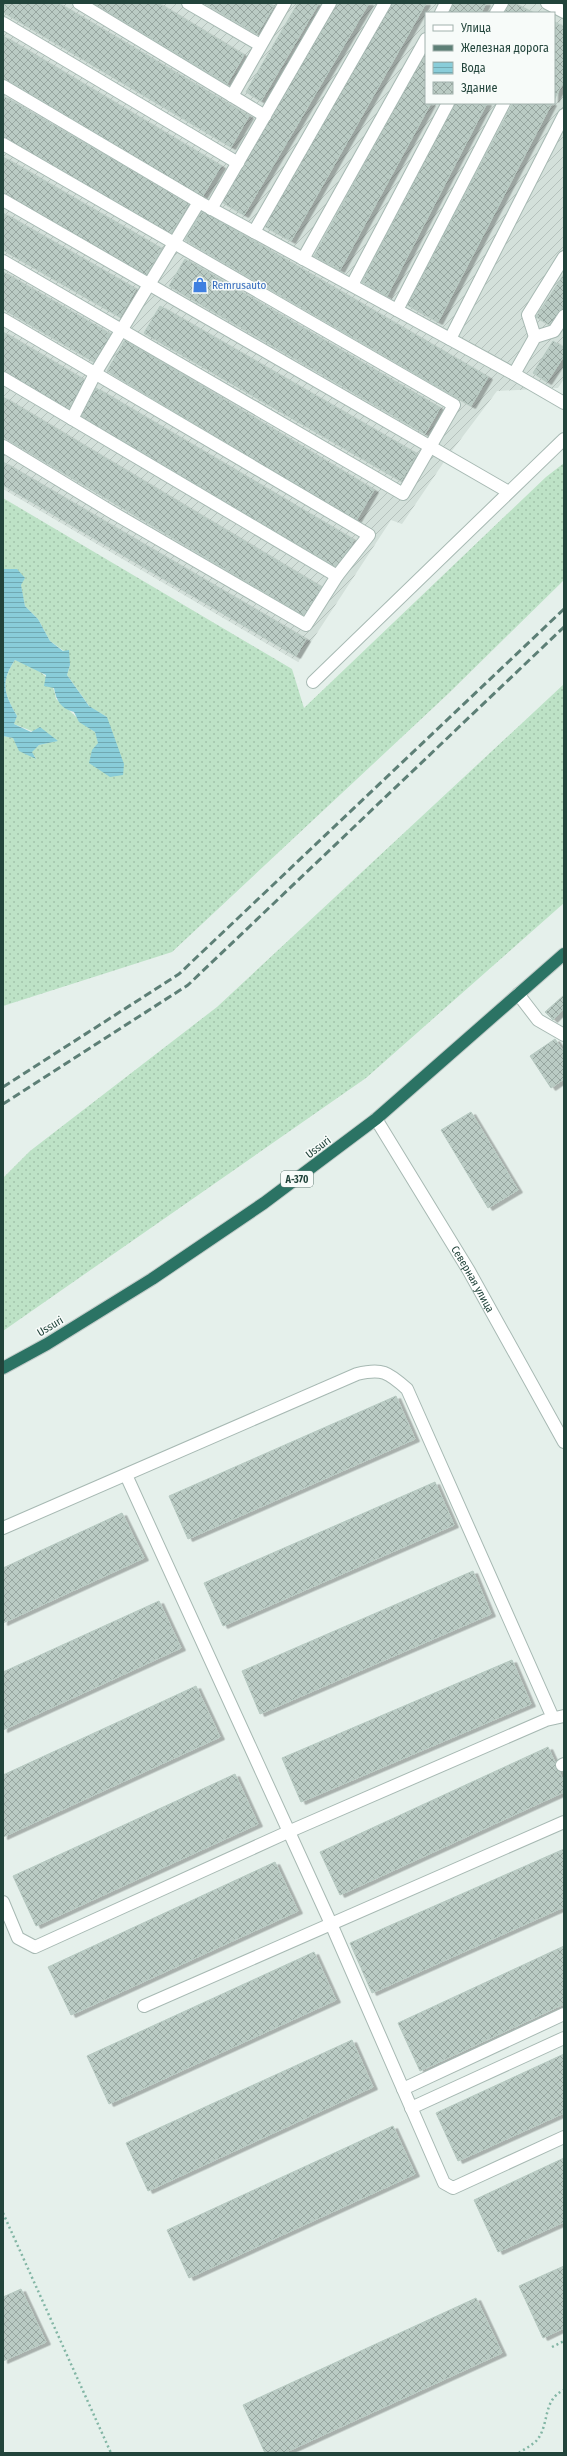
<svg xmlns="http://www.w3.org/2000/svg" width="567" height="2456" viewBox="0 0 567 2456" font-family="'Fira Sans Condensed',sans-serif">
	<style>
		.industrial { fill: url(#industrial-furrows); fill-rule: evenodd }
		.grass { fill: url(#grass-dots) }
		.water { fill: url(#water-rules) }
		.building { fill: url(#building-cross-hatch); stroke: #b7cac2; filter: url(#shadow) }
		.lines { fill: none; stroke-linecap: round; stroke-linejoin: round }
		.minor-casing { stroke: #a7b9b3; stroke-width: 14 }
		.highway-casing { stroke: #c1cbc8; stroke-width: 14 }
		.path { stroke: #83b6a5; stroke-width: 2.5; stroke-dasharray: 2 3; stroke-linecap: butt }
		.minor { stroke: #fff; stroke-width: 12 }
		.highway { stroke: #2b7364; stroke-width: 12 }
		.rail { stroke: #5d7f76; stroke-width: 3; stroke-dasharray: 8 4; stroke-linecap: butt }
		.labels { text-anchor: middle; stroke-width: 3; stroke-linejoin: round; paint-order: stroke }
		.shield { fill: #f7fbf9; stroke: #627b74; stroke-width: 1 }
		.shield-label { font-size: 10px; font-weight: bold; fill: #22443b }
		.shop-label { font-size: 11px; fill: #366cbe; stroke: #f7fbf9; text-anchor: start }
		.street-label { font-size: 11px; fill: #22443b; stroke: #f7fbf9 }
	</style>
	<defs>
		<pattern id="industrial-furrows" width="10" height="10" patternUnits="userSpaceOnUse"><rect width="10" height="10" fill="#d3e0da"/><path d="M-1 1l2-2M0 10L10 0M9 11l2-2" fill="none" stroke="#b5c1bc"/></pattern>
		<pattern id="grass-dots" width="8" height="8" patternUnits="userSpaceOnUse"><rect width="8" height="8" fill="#bde2c6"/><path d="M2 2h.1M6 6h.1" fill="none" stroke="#a2c3ab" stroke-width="1.8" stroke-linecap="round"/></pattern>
		<pattern id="water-rules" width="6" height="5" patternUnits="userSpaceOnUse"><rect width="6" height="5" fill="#89cdd9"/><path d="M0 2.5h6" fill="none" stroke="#70a8b1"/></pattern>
		<pattern id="building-cross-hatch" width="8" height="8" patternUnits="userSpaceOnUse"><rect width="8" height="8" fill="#bacbc4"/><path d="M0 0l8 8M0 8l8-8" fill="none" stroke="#97a6a0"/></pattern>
		<filter id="shadow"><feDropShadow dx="4.5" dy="2.5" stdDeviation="0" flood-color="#0004"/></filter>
	</defs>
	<rect width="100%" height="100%" fill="#e5f0eb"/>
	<!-- industrial -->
	<path class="industrial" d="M3 3H564V379L558 388 497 391 448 456 402 524 391 520 298 662 3 489ZM426 13H554V103H426Z"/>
	<!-- grass -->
	<g class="grass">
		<path d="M564 463V580L449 693 172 952 3 1006V736L13 738 20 751 36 758 31 752 39 745 57 741 14 724 17 716C4 693 0 683 15 660 36 668 53 675 56 699 71 710 79 722 95 732L110 777 107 717 90 707 67 675 70 665 64 651 50 641 38 619 25 606 17 569H3V498L292 669 304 708 546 477Z"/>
		<polygon points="564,684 564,903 366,1078 3,1331 3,1178 30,1151 217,1007"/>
	</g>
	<!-- water -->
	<path class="water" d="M3 569H17L25 578 21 585 25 606 38 619 50 641 63 651 69 650 70 665 67 675 89 706 107 717 124 764 123 775 110 777 89 763 92 750 98 743 95 732 79 722 74 712C61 709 56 700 54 688L44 686 46 675 15 660C0 682 4 694 17 716L14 724 31 732 40 727 58 741 39 745 32 752 36 759 19 751 13 738 3 736Z"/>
	<!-- building -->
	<g class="building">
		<polygon points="3,3 58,3 249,116 231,147 3,12"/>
		<polygon points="93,3 158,3 244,55 227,84"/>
		<polygon points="204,3 268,3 274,6 257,34"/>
		<polygon points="298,3 319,3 261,101 246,92"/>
		<polygon points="336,3 369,3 244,215 220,201"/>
		<polygon points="390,3 426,3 291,241 264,226"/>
		<polygon points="453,3 486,3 481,13 447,13"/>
		<polygon points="506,3 514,3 534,13 501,13"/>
		<polygon points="555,22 564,27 564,81 554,100"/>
		<polygon points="3,36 221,166 202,197 3,78"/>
		<polygon points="426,51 426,103 431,103 340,270 314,256"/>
		<polygon points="3,96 189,203 171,234 3,137"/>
		<polygon points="455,103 487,103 387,296 362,282"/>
		<polygon points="513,103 552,103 438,322 407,305"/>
		<polygon points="3,157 162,249 146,276 3,193"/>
		<polygon points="202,211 488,377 471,406 185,240"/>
		<polygon points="3,213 136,289 120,317 3,250"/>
		<polygon points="185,259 440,408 425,434 169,286"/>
		<polygon points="3,272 112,335 96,363 3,309"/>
		<polygon points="564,274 564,305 551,326 536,317"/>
		<polygon points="160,306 417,454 401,481 144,333"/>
		<polygon points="3,332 86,381 69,410 3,371"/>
		<polygon points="125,340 374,490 356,521 107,371"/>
		<polygon points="553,341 564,348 564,356 547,382 533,373"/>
		<polygon points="96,388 354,540 337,568 80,416"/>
		<polygon points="3,397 323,588 306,617 3,437"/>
		<polygon points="3,462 306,639 296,656 3,485"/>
		<polygon points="564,995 564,1009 553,1020 545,1012"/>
		<polygon points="555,1039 564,1052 564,1079 551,1088 530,1056"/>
		<polygon points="471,1112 518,1190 488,1208 441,1130"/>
		<polygon points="396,1396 415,1439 188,1539 169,1496"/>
		<polygon points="435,1482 454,1525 223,1626 204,1583"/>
		<polygon points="122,1513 144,1558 3,1623 3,1568"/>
		<polygon points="473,1571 491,1614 260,1714 242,1671"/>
		<polygon points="159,1601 181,1648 3,1730 3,1672"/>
		<polygon points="512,1660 531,1704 301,1802 282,1758"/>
		<polygon points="196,1686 220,1737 3,1837 3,1775"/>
		<polygon points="548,1747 564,1782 564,1792 340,1895 320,1852"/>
		<polygon points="235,1774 258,1824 36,1926 13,1876"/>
		<polygon points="564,1849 564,1907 372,1993 350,1943"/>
		<polygon points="275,1862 298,1911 71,2015 48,1967"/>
		<polygon points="564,1946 564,2004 420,2071 398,2023"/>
		<polygon points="314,1952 336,2000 109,2104 87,2056"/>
		<polygon points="352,2040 373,2087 148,2191 126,2143"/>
		<polygon points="564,2054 564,2113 458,2161 436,2113"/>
		<polygon points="393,2126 415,2174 189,2278 167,2230"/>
		<polygon points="564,2158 564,2222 498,2252 474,2200"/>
		<polygon points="564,2266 564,2328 543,2338 519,2286"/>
		<polygon points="21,2289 46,2342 3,2361 3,2297"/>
		<polygon points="476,2298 502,2353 284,2453 265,2453 243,2405"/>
	</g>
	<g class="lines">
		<!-- minor casing -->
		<g class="minor-casing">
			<g id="minor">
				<polyline points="79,3 265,116"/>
				<polyline points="188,3 260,45"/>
				<polyline points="547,3 564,12"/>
				<polyline points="441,13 446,3"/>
				<polyline points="496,13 502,3"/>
				<polyline points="3,23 238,163"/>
				<polyline points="3,86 199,202 96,372 72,419"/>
				<polyline points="232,96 285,3"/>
				<polyline points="3,144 454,405 403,494 3,261"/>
				<polyline points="3,200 507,491"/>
				<polyline points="199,202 514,374 564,403"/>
				<polyline points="211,209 330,3"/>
				<polyline points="254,232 385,3"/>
				<polyline points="303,259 426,39"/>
				<polyline points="352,285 448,103"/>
				<polyline points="397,310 504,103"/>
				<polyline points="3,319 369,535 337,576 306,625 110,511 3,446"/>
				<polyline points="535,337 528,315 564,257"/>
				<polyline points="450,339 564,115"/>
				<polyline points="514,374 535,337 554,331 564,316"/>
				<polyline points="3,378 337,576"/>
				<polyline points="313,682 564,439"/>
				<polyline points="518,994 538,1020 564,1035"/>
				<path id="s1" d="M376 1119 469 1271 564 1442"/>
				<polyline points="126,1475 332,1926 444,2183 453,2188 564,2137"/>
				<path d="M3 1528 357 1374C382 1368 388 1372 407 1389L553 1718"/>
				<polyline points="562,1765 564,1764"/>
				<polyline points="3,1902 18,1938 35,1947 288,1832 546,1720 564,1716"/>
				<polyline points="144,2006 564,1822"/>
				<polyline points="403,2089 564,2014"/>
				<polyline points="411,2108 564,2038"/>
			</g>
		</g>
		<!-- highway casing -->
		<g class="highway-casing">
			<polyline id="highway" points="3,1368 47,1344 152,1279 264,1203 376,1119 564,954"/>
		</g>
		<!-- path -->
		<g class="path">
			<polyline points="3,2213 111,2453"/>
			<polyline points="552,2347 564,2341"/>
			<path d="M519 2453C524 2449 533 2445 537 2440 550 2424 542 2400 564 2390"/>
		</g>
		<!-- minor -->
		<use href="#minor" class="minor"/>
		<!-- highway -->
		<use href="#highway" class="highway"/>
		<!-- rail -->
		<g class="rail">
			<polyline points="3,1087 179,974 564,609"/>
			<polyline points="3,1104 188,985 564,627"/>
		</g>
	</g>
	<!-- icons -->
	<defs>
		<g id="shop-bare" transform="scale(1.2)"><path d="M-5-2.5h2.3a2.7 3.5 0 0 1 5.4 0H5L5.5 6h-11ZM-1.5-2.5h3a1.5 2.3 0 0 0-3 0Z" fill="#3f7fe0" stroke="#f7fbf9" stroke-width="2.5" paint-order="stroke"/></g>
	</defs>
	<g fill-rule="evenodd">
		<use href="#shop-bare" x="200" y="285"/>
	</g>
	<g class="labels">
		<!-- shield labels -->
		<rect class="shield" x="281" y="1171" width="32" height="16" rx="3"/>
		<g class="shield-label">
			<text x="297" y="1183">А-370</text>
		</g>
		<!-- shop labels -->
		<g class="shop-label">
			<text x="212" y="289">Remrusauto</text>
		</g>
		<!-- street labels -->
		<g class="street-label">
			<text transform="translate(318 1147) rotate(-37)" y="4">Ussuri</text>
			<text dy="4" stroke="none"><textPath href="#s1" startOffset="187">Северная улица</textPath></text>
			<text transform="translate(50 1326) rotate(-31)" y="4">Ussuri</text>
		</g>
	</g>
	<!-- border -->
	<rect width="567" height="2456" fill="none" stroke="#22443b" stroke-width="8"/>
	<!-- legend -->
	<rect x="425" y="12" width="130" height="92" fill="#f7fbf9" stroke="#a2b2ad"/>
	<rect x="433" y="25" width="20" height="6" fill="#ffffff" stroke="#a2b2ad"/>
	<text x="461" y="32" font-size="12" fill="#22443b">Улица</text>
	<rect x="433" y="45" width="20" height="6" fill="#5d7f76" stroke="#a2b2ad"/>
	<text x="461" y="52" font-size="12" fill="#22443b">Железная дорога</text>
	<rect x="433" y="62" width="20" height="12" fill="url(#water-rules)" stroke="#a2b2ad"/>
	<text x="461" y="72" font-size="12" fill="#22443b">Вода</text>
	<rect x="433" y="82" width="20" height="12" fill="url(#building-cross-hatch)" stroke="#a2b2ad"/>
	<text x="461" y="92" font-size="12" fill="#22443b">Здание</text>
</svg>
